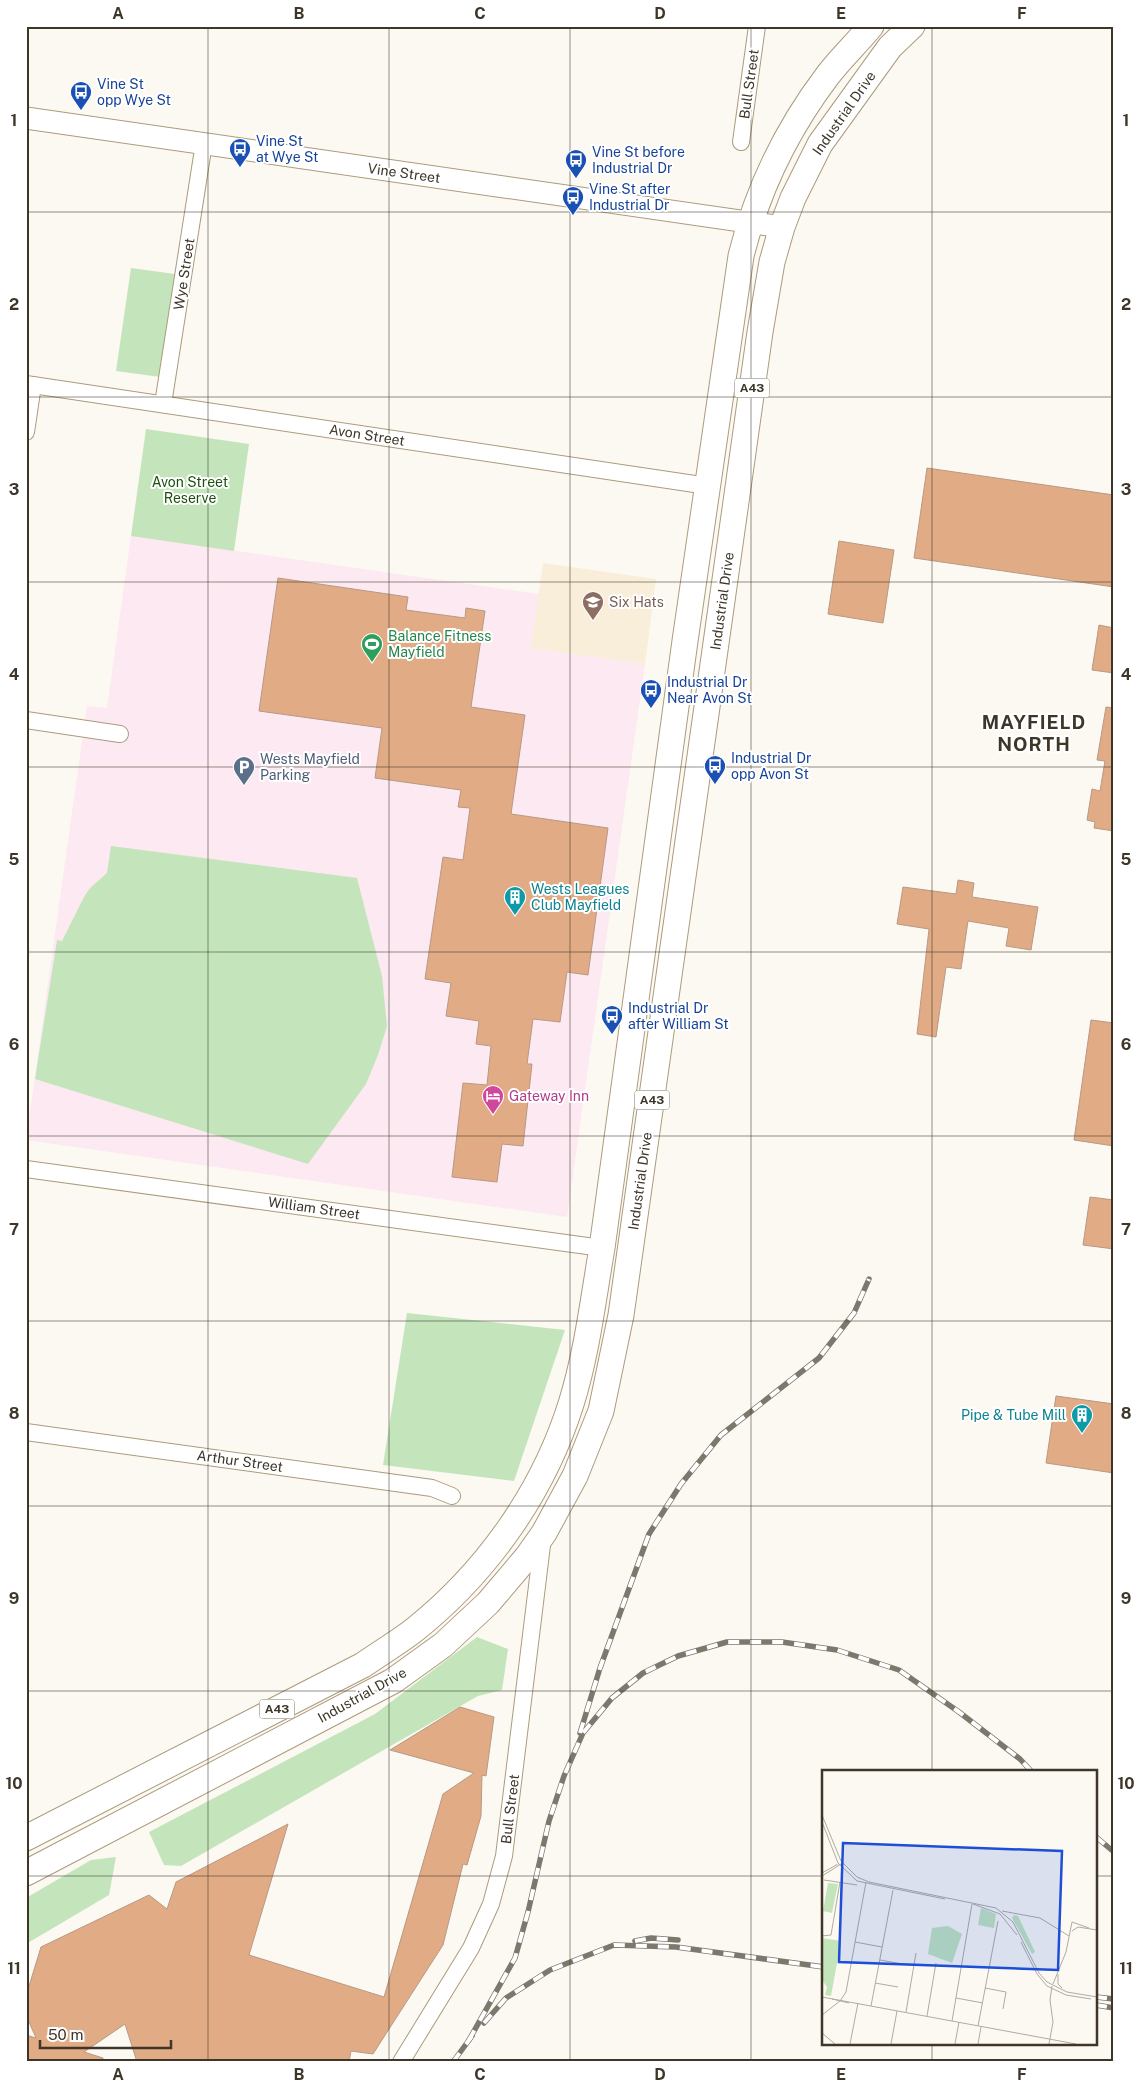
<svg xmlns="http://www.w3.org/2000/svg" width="1140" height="2088" viewBox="0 0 1140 2088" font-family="'Public Sans',sans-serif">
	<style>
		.commercial { fill: #fce9f2 }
		.education { fill: #f9eed9 }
		.green { fill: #c4e5bc }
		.building { fill: #e1ab85; stroke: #b89984 }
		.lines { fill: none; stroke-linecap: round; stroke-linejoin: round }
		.minor-casing { stroke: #ac9b7c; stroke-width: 18 }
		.major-casing { stroke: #ac9b7c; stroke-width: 23 }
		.highway-casing { stroke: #ac9b7c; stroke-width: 27 }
		.minor { stroke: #fff; stroke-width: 16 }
		.major { stroke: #fff; stroke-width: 21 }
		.highway { stroke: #fff; stroke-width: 25 }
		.rail-casing { stroke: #7d786d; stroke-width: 5.5 }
		.rail { stroke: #fff; stroke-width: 4; stroke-dasharray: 11; stroke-linecap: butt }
		.grid { fill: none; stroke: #3d3629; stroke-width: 1; stroke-opacity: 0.55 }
		.labels { text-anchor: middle; stroke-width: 4; stroke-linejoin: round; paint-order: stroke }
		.shield { fill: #fff; stroke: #777269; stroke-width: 1 }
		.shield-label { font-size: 12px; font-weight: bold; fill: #3d3629 }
		.transit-label { font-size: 14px; fill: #164399; stroke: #fff; text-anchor: start }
		.street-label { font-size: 14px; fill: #3d3629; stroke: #fff }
		.park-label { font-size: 14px; fill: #1c500d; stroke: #fff }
		.education-label { font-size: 14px; fill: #785e54; stroke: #fff; text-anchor: start }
		.leisure-label { font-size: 14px; fill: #27864d; stroke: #fff; text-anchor: start }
		.service-label { font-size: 14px; fill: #4e5e75; stroke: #fff; text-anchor: start }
		.culture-label { font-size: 14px; fill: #0d838f; stroke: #fff; text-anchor: start }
		.hotel-label { font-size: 14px; fill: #b23c85; stroke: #fff; text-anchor: start }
		.district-label { font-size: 19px; font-weight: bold; letter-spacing: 1px; fill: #3d3629; stroke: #fff }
		.inset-road { fill: none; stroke: #b0aba2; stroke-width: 1 }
		.view { fill: #1d4ed8; fill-opacity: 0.15; stroke: #1d4ed8; stroke-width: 2.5 }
		.inset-edge { fill: none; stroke: #3d3629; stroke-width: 2.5 }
		.neatline { fill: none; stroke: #3d3629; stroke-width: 2 }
		.grid-label { font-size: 16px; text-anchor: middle; font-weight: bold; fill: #3d3629 }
	</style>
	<rect width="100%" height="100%" fill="#fcf9f2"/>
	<!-- commercial -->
	<polygon class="commercial" points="131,536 539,594 532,648 645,664 567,1217 26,1140 87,706 107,708"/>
	<!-- education -->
	<polygon class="education" points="543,563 656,579 645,664 531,648"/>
	<!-- green -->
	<g class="green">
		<polygon points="131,268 175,274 160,377 116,371"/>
		<polygon points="146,429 249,444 234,551 131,536"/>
		<polygon points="111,846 357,878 382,976 387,1026 378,1055 366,1084 308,1164 35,1079 57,940 62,941 84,897 90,888 107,873"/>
		<polygon points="407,1313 565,1330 514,1481 383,1465"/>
		<polygon points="477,1637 508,1649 502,1690 478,1696 181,1866 164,1865 149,1832 375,1714"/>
		<polygon points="116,1857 109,1895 26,1944 26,1898 91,1860"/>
	</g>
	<!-- building -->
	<g class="building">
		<polygon points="927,468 1114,495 1114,587 914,558"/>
		<polygon points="839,541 894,550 883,623 828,614"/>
		<polygon points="278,578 408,597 406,610 465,618 466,608 485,611 471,707 525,715 511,814 608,828 588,975 567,972 560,1022 533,1019 527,1064 532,1064 523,1146 502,1144 497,1182 452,1177 463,1083 487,1085 491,1046 476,1044 479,1021 446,1016 451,983 425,979 443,857 463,860 470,808 458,807 461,790 375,778 382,728 259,711"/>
		<polygon points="1099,625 1114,628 1114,673 1092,670"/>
		<polygon points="1106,707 1114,708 1114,831 1094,828 1095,822 1087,820 1092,789 1100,791 1105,761 1097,760"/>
		<polygon points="958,880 974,883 972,897 1038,907 1031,950 1006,946 1009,928 968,921 961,969 946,967 936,1037 917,1034 929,929 897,924 903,887 956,894"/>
		<polygon points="1091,1020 1114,1023 1114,1146 1074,1140"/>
		<polygon points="1090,1197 1114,1200 1114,1249 1083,1245"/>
		<polygon points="1056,1396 1114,1404 1114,1473 1046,1463"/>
		<polygon points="460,1707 494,1717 486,1776 482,1775 481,1816 467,1865 463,1864 443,1945 373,2054 351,2051 349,2062 137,2062 125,2024 84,2052 103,2058 103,2062 26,2062 26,2035 36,2038 26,2015 26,1996 41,1947 149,1895 167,1909 176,1882 288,1824 249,1955 384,1997 443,1794 474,1773 390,1750"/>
	</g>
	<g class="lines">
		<!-- minor casing -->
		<g class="minor-casing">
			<g id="minor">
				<polyline points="741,142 757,26"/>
				<polyline points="26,384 708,486"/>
				<polyline points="163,404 204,143"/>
				<polyline points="26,432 33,385"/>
				<polyline points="26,720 120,734"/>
				<polyline points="26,1169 602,1248"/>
				<polyline points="26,1432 432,1488 452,1496"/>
				<polyline points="401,2062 471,1948 491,1904 504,1856 543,1537"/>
			</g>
		</g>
		<!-- major casing -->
		<g class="major-casing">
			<polyline id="major" points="26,118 782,227"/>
		</g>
		<!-- highway casing -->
		<g class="highway-casing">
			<g id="highway">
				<path d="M26 1838 363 1665C379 1654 397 1643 413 1631 486 1573 543 1493 571 1404 587 1353 593 1300 602 1248L685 641 741 256C757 191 787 129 828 75 841 58 857 43 871 26"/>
				<polyline points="26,1873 393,1681 443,1645 488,1603 527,1557 544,1533 575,1476 601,1411 621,1315 760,332 772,262 782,227 793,198 820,144 890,47 912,26"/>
			</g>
		</g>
		<!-- minor -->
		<use href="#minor" class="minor"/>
		<!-- major -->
		<use href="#major" class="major"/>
		<!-- highway -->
		<use href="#highway" class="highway"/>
		<!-- rail casing -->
		<g class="rail-casing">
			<g id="rail">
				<polyline points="580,1733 600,1668 649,1534 681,1484 721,1435 819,1358 854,1313 869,1279"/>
				<polyline points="1096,1837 1114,1852"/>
				<polyline points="635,1941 651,1938 678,1940"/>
				<polyline points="1096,1997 1114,1999"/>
				<polyline points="1096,2005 1114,2008"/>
				<polyline points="484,2023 506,1998 550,1970 614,1945 676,1947 824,1967"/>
				<polyline points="469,2040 515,1958 528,1912 549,1821 564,1776 583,1733 612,1698 643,1673 678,1656 727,1642 782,1642 837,1650 899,1670 959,1712 1020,1759 1032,1772"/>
				<polyline points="453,2062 472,2036"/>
			</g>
		</g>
		<!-- rail -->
		<use href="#rail" class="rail"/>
	</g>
	<!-- grid -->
	<path class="grid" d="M208 26V2062M389 26V2062M570 26V2062M751 26V2062M932 26V1772M26 212H1114M26 397H1114M26 582H1114M26 767H1114M26 952H1114M26 1136H1114M26 1321H1114M26 1506H1114M26 1691H1114M26 1876H824M1096 1876H1114M932 2044V2062"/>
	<!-- icons -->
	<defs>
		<g id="bus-pin" transform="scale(1.125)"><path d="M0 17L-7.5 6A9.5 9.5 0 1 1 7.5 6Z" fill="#1a4fb4" stroke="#fff"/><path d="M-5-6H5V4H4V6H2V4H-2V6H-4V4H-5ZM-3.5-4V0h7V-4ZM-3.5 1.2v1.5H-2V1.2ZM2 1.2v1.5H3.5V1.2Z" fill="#fff"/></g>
		<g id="school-pin" transform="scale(1.125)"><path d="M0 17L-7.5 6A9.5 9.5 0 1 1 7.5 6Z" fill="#8d6e63" stroke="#fff"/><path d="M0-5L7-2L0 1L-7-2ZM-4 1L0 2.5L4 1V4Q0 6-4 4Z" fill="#fff"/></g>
		<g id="stadium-pin" transform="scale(1.125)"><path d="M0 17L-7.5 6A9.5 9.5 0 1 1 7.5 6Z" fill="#2e9e5b" stroke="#fff"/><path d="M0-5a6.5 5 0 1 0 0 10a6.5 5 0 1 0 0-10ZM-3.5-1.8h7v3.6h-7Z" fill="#fff"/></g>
		<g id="parking-pin" transform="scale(1.125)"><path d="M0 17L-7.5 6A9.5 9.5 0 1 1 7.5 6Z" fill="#5c6f8a" stroke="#fff"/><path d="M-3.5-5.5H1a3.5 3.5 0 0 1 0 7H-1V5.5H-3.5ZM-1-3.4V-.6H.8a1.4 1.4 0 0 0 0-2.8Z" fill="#fff"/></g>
		<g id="building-pin" transform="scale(1.125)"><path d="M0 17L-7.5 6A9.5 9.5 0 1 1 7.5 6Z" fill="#0f9aa8" stroke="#fff"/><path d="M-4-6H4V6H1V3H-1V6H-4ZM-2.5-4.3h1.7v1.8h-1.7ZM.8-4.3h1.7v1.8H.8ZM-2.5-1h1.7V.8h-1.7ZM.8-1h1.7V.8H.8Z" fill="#fff"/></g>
		<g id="hotel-pin" transform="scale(1.125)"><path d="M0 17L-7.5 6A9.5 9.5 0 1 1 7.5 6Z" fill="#d1479c" stroke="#fff"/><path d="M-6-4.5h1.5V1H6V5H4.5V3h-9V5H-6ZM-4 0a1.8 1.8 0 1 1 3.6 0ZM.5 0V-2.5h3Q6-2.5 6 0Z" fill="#fff"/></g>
	</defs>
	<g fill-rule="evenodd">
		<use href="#bus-pin" x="81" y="92"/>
		<use href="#bus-pin" x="240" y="149"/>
		<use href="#bus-pin" x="576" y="160"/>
		<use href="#bus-pin" x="573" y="197"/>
		<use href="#school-pin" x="593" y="602"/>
		<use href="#stadium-pin" x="372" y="644"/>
		<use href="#bus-pin" x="651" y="690"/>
		<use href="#bus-pin" x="715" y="766"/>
		<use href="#parking-pin" x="244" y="767"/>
		<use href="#building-pin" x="515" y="897"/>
		<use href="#bus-pin" x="612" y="1016"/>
		<use href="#hotel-pin" x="493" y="1096"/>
		<use href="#building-pin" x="1082" y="1415"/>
	</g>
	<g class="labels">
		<!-- shield labels -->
		<g class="shield">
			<rect x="734.5" y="378.5" width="35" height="19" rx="4"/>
			<rect x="634.5" y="1090.5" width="35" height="19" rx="4"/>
			<rect x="259.5" y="1699.5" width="35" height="19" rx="4"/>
		</g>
		<g class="shield-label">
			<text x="752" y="392">A43</text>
			<text x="652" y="1104">A43</text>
			<text x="277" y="1713">A43</text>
		</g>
		<!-- transit labels -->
		<g class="transit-label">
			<text x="97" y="89">Vine St<tspan x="97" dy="16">opp Wye St</tspan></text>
			<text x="256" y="146">Vine St<tspan x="256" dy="16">at Wye St</tspan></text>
			<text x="592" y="157">Vine St before<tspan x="592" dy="16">Industrial Dr</tspan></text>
			<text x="589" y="194">Vine St after<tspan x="589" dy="16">Industrial Dr</tspan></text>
			<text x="667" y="687">Industrial Dr<tspan x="667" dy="16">Near Avon St</tspan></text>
			<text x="731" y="763">Industrial Dr<tspan x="731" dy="16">opp Avon St</tspan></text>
			<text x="628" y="1013">Industrial Dr<tspan x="628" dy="16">after William St</tspan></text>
		</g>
		<!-- street labels -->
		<g class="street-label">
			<text transform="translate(749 84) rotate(-82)" y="5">Bull Street</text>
			<text transform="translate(844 113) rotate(-55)" y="5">Industrial Drive</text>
			<text transform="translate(404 173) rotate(8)" y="5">Vine Street</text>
			<text transform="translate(184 274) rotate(-81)" y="5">Wye Street</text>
			<text transform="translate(367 435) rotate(9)" y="5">Avon Street</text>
			<text transform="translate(722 601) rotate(-82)" y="5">Industrial Drive</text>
			<text transform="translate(640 1181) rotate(-82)" y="5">Industrial Drive</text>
			<text transform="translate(314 1208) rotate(8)" y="5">William Street</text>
			<text transform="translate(240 1461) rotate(8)" y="5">Arthur Street</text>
			<text transform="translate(362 1695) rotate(-29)" y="5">Industrial Drive</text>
			<text transform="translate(510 1809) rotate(-83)" y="5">Bull Street</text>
		</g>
		<!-- park labels -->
		<g class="park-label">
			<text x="190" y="487">Avon Street<tspan x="190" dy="16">Reserve</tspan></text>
		</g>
		<!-- education labels -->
		<g class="education-label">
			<text x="609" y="607">Six Hats</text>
		</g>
		<!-- leisure labels -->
		<g class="leisure-label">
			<text x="388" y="641">Balance Fitness<tspan x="388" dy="16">Mayfield</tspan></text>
		</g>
		<!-- service labels -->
		<g class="service-label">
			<text x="260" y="764">Wests Mayfield<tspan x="260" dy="16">Parking</tspan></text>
		</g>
		<!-- culture labels -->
		<g class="culture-label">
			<text x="531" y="894">Wests Leagues<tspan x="531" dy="16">Club Mayfield</tspan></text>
			<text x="1066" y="1420" text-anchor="end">Pipe &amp; Tube Mill</text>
		</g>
		<!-- hotel labels -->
		<g class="hotel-label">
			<text x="509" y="1101">Gateway Inn</text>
		</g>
		<!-- district labels -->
		<g class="district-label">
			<text x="1034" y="729">MAYFIELD<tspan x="1034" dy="22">NORTH</tspan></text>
		</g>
	</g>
	<!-- overview -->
	<g transform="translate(822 1770)">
		<rect width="275" height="275" fill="#fcf9f2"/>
		<path d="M6 113 16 114 10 143 1 141ZM159 138 174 144 172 158 156 155ZM192 145 196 146 213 182 210 184 190 148ZM126 156 140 164 130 193 106 184 110 158ZM0 168 19 171 9 226 3 225 5 217 0 210Z" fill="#c4e5bc"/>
		<path class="inset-road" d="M0 45 19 91 35 107 47 112 174 138 191 152 217 203 225 212 245 222 275 227M0 52 16 93 35 111 123 129M0 103 16 94M0 106 19 94M2 110 35 115M151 134 178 144 195 165M180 141 218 148 247 166M250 161 256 157 275 160M0 166 9 165 18 112M33 172 60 177M199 172 215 204 225 216 244 225 269 229M58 190 80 194M236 204V214L240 218M53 213 76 217M231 214 244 182 250 152 267 158M163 218 184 222 181 239M0 227 254 274M134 228 161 233M10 229 27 233M49 236 71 120M84 242 94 183M0 245 18 231 24 222 44 112M105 246 114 193M130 251 150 134M156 256 176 151M0 263 13 274M28 274 36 233M69 274 75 241M133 274 137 252M156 274 159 257M227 274 231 252 228 230 230 216"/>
		<path class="view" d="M21 73 240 81 236 200 17 192Z"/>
		<rect width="275" height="275" class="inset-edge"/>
	</g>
	<!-- border -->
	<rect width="1140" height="2088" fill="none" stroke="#ffffff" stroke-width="55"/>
	<!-- scale -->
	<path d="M40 2040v8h131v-8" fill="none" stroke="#3d3629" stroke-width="2.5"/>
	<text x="48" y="2040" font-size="15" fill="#3d3629" stroke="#ffffff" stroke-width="4" paint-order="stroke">50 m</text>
	<rect x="28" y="28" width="1084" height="2032" class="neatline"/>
	<g class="grid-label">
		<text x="118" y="19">A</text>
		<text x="299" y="19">B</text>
		<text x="480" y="19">C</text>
		<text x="660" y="19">D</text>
		<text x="841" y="19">E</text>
		<text x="1022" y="19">F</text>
		<text x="14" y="126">1</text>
		<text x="1126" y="126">1</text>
		<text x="14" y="310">2</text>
		<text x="1126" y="310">2</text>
		<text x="14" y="495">3</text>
		<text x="1126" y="495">3</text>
		<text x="14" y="680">4</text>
		<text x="1126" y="680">4</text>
		<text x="14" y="865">5</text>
		<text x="1126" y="865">5</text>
		<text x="14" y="1050">6</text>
		<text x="1126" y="1050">6</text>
		<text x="14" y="1235">7</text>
		<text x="1126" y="1235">7</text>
		<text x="14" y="1419">8</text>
		<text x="1126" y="1419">8</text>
		<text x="14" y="1604">9</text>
		<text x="1126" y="1604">9</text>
		<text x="14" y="1789">10</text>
		<text x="1126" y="1789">10</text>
		<text x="14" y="1974">11</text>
		<text x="1126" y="1974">11</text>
		<text x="118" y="2080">A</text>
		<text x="299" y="2080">B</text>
		<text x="480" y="2080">C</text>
		<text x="660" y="2080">D</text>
		<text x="841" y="2080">E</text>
		<text x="1022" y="2080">F</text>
	</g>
</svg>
